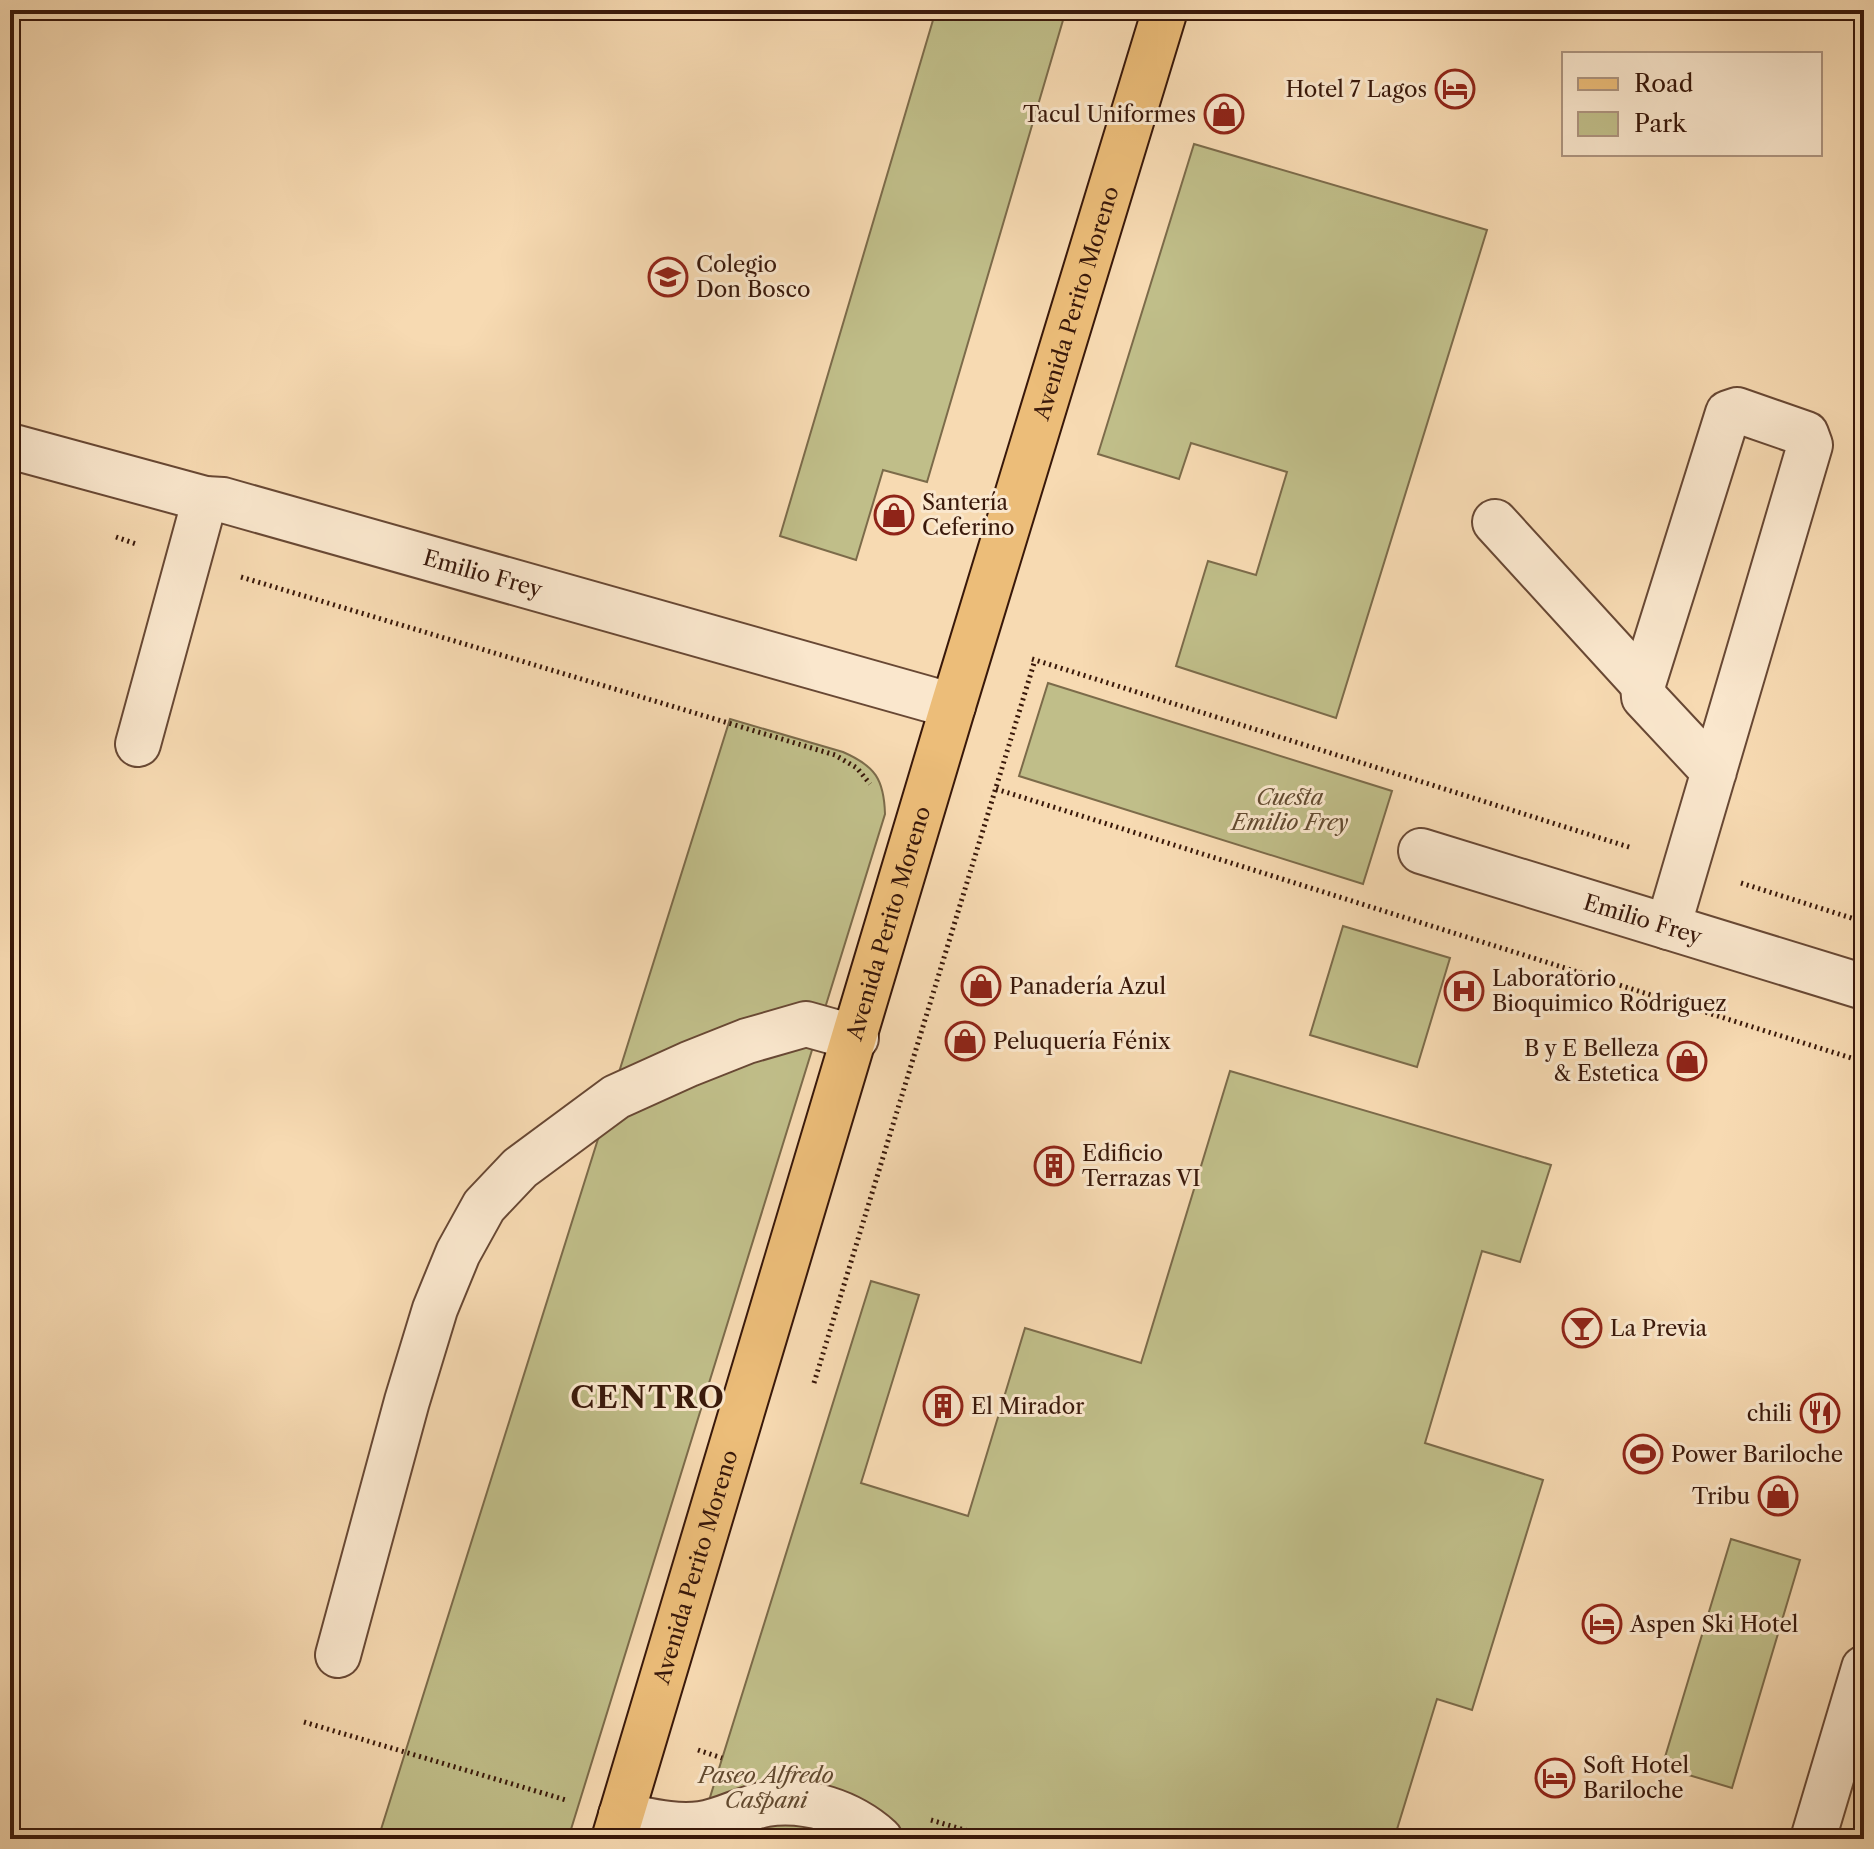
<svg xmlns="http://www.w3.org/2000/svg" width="1874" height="1849" viewBox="0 0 1874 1849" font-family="'Libre Caslon Text',serif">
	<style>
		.green { fill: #c0be89; stroke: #7c6b4a; stroke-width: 2 }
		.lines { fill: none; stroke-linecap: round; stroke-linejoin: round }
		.minor-casing { stroke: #684834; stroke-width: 48 }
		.major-casing { stroke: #39180a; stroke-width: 48 }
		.path { stroke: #39180a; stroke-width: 5; stroke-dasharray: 2 4; stroke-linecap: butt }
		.minor { stroke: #fae7cd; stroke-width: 44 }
		.major { stroke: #ecbd79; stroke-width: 44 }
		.labels { text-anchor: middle; stroke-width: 6; stroke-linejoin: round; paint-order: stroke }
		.poi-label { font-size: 22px; fill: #39180a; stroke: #fae7cd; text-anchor: start }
		.street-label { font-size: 22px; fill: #39180a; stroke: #fae7cd }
		.park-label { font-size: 22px; font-style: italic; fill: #624a30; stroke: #fae7cd }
		.district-label { font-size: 30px; font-weight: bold; letter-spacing: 2px; fill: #39180a; stroke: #fae7cd }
	</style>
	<rect width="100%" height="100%" fill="#f7dab2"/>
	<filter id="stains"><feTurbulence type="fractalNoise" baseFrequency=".0025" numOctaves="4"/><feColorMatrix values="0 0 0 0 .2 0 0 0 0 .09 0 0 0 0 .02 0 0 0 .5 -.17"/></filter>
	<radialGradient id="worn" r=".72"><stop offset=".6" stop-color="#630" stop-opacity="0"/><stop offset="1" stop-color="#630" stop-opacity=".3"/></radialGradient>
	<!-- green -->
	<g class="green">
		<polygon points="936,10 1066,10 927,482 883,470 856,560 780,536"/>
		<polygon points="1194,144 1487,230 1336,718 1176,666 1208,561 1256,575 1287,472 1191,443 1179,479 1098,454"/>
		<polygon points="1048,683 1392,791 1363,884 1019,776"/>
		<path d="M730 719 843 752C875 766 884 779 885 814L568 1839H378Z"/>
		<polygon points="1343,926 1450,958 1417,1067 1310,1035"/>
		<polygon points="1230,1071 1551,1165 1520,1262 1482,1251 1425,1443 1543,1480 1472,1710 1437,1699 1394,1839 697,1839 871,1281 919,1295 861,1483 968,1516 1025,1328 1141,1363"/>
		<polygon points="1731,1539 1800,1560 1732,1788 1662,1767"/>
	</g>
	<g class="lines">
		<!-- minor casing -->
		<g class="minor-casing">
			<g id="minor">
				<path id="s1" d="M10 446 205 499 223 500 953 706"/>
				<polyline points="1495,522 1643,684"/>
				<polyline points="138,744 205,499"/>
				<path id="s2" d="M1421 851 1864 987"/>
				<polyline points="1668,927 1810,445 1806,434 1737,410 1728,413 1643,684 1644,697 1714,772"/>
				<polyline points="338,1655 407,1401 435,1309 458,1253 484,1206 520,1168 616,1097 689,1064 747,1041 806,1024 856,1038"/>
				<path d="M621 1815C647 1820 675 1828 701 1824 723 1821 744 1808 766 1804 807 1798 850 1812 880 1839"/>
				<polyline points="1813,1839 1864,1668"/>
			</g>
		</g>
		<!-- major casing -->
		<g class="major-casing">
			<g id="major">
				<path id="s3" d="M614 1839 953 706 1165 10"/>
			</g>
		</g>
		<!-- path -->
		<g class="path">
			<polyline points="116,537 136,544"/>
			<polyline points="241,577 835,755 857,768 870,784"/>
			<polyline points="1032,659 1632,848"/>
			<polyline points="996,789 1864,1062"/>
			<polyline points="1741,883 1864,922"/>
			<polyline points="814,1383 1035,660"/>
			<polyline points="304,1722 566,1800"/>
			<polyline points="698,1750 722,1758"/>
			<polyline points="931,1820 995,1839"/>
		</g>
		<!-- minor -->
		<use href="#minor" class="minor"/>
		<!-- major -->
		<use href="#major" class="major"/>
	</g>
	<!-- icons -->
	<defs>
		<g id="hotel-ring" transform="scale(2)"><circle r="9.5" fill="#fae7cd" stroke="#8f2418" stroke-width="1.5"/><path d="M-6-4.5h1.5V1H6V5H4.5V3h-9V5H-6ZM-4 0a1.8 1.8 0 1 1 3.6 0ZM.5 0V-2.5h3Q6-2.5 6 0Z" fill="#8f2418"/></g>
		<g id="shop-ring" transform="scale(2)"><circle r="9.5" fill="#fae7cd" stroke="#8f2418" stroke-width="1.5"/><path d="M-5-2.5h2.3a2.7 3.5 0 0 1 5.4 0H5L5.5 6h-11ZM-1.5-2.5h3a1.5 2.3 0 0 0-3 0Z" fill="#8f2418"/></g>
		<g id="school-ring" transform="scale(2)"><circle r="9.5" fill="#fae7cd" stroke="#8f2418" stroke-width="1.5"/><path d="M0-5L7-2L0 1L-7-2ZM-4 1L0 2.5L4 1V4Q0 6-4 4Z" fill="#8f2418"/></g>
		<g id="hospital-ring" transform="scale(2)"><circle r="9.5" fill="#fae7cd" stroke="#8f2418" stroke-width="1.5"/><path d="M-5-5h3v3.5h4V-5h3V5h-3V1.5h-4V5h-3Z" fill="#8f2418"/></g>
		<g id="building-ring" transform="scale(2)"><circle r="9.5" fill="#fae7cd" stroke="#8f2418" stroke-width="1.5"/><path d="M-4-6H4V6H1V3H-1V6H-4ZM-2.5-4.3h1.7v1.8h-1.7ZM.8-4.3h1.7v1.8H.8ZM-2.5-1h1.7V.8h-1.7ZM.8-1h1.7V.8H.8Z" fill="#8f2418"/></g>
		<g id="bar-ring" transform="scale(2)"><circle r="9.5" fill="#fae7cd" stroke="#8f2418" stroke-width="1.5"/><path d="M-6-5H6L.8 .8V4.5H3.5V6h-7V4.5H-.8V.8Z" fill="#8f2418"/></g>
		<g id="restaurant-ring" transform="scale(2)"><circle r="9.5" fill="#fae7cd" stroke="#8f2418" stroke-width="1.5"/><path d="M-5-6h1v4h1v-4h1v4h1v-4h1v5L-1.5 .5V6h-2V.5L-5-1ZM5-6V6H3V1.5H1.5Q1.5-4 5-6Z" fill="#8f2418"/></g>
		<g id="stadium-ring" transform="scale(2)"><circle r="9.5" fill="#fae7cd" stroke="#8f2418" stroke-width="1.5"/><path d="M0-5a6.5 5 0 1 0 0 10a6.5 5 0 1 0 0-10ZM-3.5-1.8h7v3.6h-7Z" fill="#8f2418"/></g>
	</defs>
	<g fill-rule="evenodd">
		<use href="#hotel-ring" x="1455" y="89"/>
		<use href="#shop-ring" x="1224" y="114"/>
		<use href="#school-ring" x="668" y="277"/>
		<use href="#shop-ring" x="894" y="515"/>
		<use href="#shop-ring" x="981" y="986"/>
		<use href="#hospital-ring" x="1464" y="991"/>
		<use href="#shop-ring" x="965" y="1041"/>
		<use href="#shop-ring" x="1687" y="1061"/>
		<use href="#building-ring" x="1054" y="1166"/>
		<use href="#bar-ring" x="1582" y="1328"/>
		<use href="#building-ring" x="943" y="1406"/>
		<use href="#restaurant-ring" x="1820" y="1413"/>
		<use href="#stadium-ring" x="1643" y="1454"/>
		<use href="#shop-ring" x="1778" y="1496"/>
		<use href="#hotel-ring" x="1602" y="1624"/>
		<use href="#hotel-ring" x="1555" y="1778"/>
	</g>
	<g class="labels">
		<!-- poi labels -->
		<g class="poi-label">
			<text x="1427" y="97" text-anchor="end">Hotel 7 Lagos</text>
			<text x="1196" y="122" text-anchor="end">Tacul Uniformes</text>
			<text x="696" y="272">Colegio<tspan x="696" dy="25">Don Bosco</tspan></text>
			<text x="922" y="510">Santería<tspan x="922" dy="25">Ceferino</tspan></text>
			<text x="1492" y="986">Laboratorio<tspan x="1492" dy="25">Bioquimico Rodriguez</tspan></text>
			<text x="1009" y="994">Panadería Azul</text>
			<text x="993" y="1049">Peluquería Fénix</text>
			<text x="1659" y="1056" text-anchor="end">B y E Belleza<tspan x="1659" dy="25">&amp; Estetica</tspan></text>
			<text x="1082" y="1161">Edificio<tspan x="1082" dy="25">Terrazas VI</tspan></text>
			<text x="1610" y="1336">La Previa</text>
			<text x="971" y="1414">El Mirador</text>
			<text x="1792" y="1421" text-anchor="end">chili</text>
			<text x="1671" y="1462">Power Bariloche</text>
			<text x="1750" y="1504" text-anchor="end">Tribu</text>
			<text x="1630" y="1632">Aspen Ski Hotel</text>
			<text x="1583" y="1773">Soft Hotel<tspan x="1583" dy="25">Bariloche</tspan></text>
		</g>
		<!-- street labels -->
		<g class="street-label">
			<text dy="8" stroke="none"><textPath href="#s3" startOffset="1604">Avenida Perito Moreno</textPath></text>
			<text dy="8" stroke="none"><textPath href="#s1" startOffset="490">Emilio Frey</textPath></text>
			<text dy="8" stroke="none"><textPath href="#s2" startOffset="232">Emilio Frey</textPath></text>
			<text dy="8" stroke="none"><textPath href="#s3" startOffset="956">Avenida Perito Moreno</textPath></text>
			<text dy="8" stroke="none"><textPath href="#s3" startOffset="284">Avenida Perito Moreno</textPath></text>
		</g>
		<!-- park labels -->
		<g class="park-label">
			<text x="1290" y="805">Cuesta<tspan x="1290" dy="25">Emilio Frey</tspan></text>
			<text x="766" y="1783">Paseo Alfredo<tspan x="766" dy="25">Caspani</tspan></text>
		</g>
		<!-- district labels -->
		<g class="district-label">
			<text x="648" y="1408">CENTRO</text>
		</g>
	</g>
	<!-- margin -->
	<rect width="1874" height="1849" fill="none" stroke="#f7dab2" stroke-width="40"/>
	<rect x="12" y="12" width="1850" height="1825" fill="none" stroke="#39180a" stroke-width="4"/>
	<rect x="20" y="20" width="1834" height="1809" fill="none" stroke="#39180a" stroke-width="2"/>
	<!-- legend -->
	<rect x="1562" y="52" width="260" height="104" fill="#fae7cd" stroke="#ad947f" stroke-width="2"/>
	<rect x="1578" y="78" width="40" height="12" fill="#ecbd79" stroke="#ad947f" stroke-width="2"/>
	<text x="1634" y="92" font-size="24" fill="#39180a">Road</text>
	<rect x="1578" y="112" width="40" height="24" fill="#c0be89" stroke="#ad947f" stroke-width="2"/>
	<text x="1634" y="132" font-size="24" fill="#39180a">Park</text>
	<rect width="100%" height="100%" filter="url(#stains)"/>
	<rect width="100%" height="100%" fill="url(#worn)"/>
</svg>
